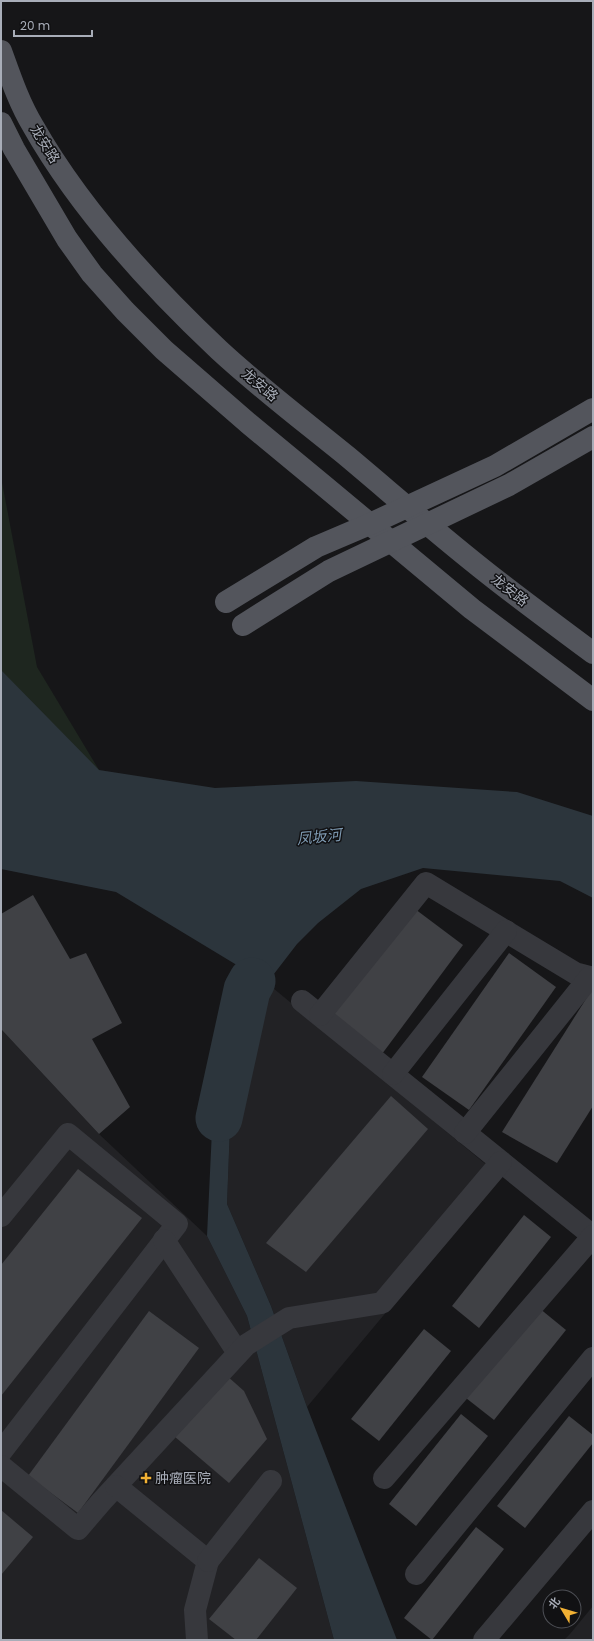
<svg xmlns="http://www.w3.org/2000/svg" width="594" height="1641" viewBox="0 0 594 1641" font-family="Poppins,'Noto Sans SC',sans-serif">
	<style>
		.built { fill: #222225 }
		.green { fill: #1e261f }
		.water { fill: #2c353c }
		.lines { fill: none; stroke-linecap: round; stroke-linejoin: round }
		.river { stroke: #2c353c; stroke-width: 47 }
		.building { fill: #404145 }
		.minor { stroke: #37383d; stroke-width: 22 }
		.major { stroke: #53555c; stroke-width: 22 }
		.poi-dot { fill: #f2b134; stroke: #111113; stroke-width: 1.5 }
		.labels { text-anchor: middle; stroke-width: 3; stroke-linejoin: round; paint-order: stroke }
		.street-label { font-size: 14px; fill: #a8adb8; stroke: #111113 }
		.poi-label { font-size: 14px; fill: #a8adb8; stroke: #111113; text-anchor: start }
		.water-label { font-size: 15px; font-style: italic; fill: #7f9bb3; stroke: #111113 }
	</style>
	<rect width="100%" height="100%" fill="#161618"/>
	<!-- built -->
	<g class="built">
		<polygon points="267,983 500,1176 307,1407 271,1306 227,1204 233,1048"/>
		<polygon points="1,1029 99,1134 207,1236 247,1316 334,1640 1,1640"/>
		<polygon points="593,1606 593,1640 564,1640 570,1634"/>
	</g>
	<!-- green -->
	<polygon class="green" points="1,477 37,667 99,770 1,745"/>
	<!-- water -->
	<polygon class="water" points="1,670 99,770 215,788 356,781 517,792 593,816 593,898 560,881 423,868 361,889 318,923 297,944 267,983 233,1048 227,1204 271,1306 307,1407 397,1640 334,1640 247,1316 207,1236 216,1045 245,970 116,892 1,869"/>
	<g class="lines">
		<!-- river -->
		<polyline class="river" points="219,1118 247,990 252,981"/>
	</g>
	<!-- building -->
	<g class="building">
		<polygon points="33,895 70,959 86,953 122,1023 92,1039 130,1107 99,1134 1,1029 1,914"/>
		<polygon points="411,906 463,945 379,1058 327,1019"/>
		<polygon points="509,953 556,987 469,1110 422,1077"/>
		<polygon points="591,991 593,992 593,1106 557,1163 502,1132"/>
		<polygon points="391,1096 428,1129 306,1272 266,1243"/>
		<polygon points="78,1169 142,1218 1,1396 1,1265"/>
		<polygon points="524,1215 551,1237 479,1328 452,1306"/>
		<polygon points="539,1308 566,1330 494,1420 466,1398"/>
		<polygon points="149,1311 199,1348 78,1513 28,1476"/>
		<polygon points="424,1329 451,1351 379,1441 351,1419"/>
		<polygon points="226,1375 244,1391 267,1439 229,1483 174,1436"/>
		<polygon points="461,1414 488,1436 416,1526 389,1504"/>
		<polygon points="569,1416 593,1435 593,1443 525,1528 497,1506"/>
		<polygon points="1,1510 33,1537 1,1575"/>
		<polygon points="476,1527 504,1549 432,1640 404,1618"/>
		<polygon points="259,1558 297,1588 256,1640 236,1640 209,1619"/>
	</g>
	<g class="lines">
		<!-- minor -->
		<g class="minor">
			<polyline points="302,1001 593,1236"/>
			<polyline points="320,1015 426,883 575,973 593,978"/>
			<polyline points="393,1074 506,931"/>
			<polyline points="465,1133 590,977"/>
			<polyline points="1,1216 68,1134 177,1224 1,1452"/>
			<polyline points="164,1240 238,1353"/>
			<polyline points="1,1466 78,1529 102,1501 246,1345 289,1318 382,1303 501,1162"/>
			<polyline points="384,1478 593,1236"/>
			<polyline points="116,1486 208,1561 195,1610 197,1640"/>
			<polyline points="208,1561 271,1481"/>
			<polyline points="416,1574 593,1358"/>
			<polyline points="484,1640 593,1511"/>
		</g>
		<!-- major -->
		<g class="major">
			<path d="M1 51C10 76 19 103 33 126 80 209 150 285 219 350 260 388 305 422 348 457 398 499 448 543 500 583 531 607 562 630 593 653"/>
			<polyline points="1,123 14,149 67,239 92,274 125,311 164,350 248,423 323,485 472,609 593,700"/>
			<polyline points="226,602 316,547 370,524 495,466 593,409"/>
			<polyline points="243,625 329,571 509,485 593,437"/>
		</g>
	</g>
	<!-- markers -->
	<path class="poi-dot" d="M144 1472h4v4h4v4h-4v4h-4v-4h-4v-4h4z"/>
	<g class="labels">
		<!-- street labels -->
		<g class="street-label">
			<text transform="translate(45 144) rotate(58)" y="5">龙安路</text>
			<text transform="translate(260 385) rotate(40)" y="5">龙安路</text>
			<text transform="translate(510 590) rotate(38)" y="5">龙安路</text>
		</g>
		<!-- poi labels -->
		<g class="poi-label">
			<text x="155" y="1483">肿瘤医院</text>
		</g>
		<!-- water labels -->
		<g class="water-label">
			<text transform="translate(319 837) rotate(-6)" y="5">凤坂河</text>
		</g>
	</g>
	<!-- border -->
	<rect width="594" height="1641" fill="none" stroke="#a8adb8" stroke-width="4"/>
	<!-- north arrow -->
	<g transform="translate(562 1609) rotate(308)"><circle r="19" fill="#111113" stroke="#4d4f55"/>
	<path d="M0-3L7 15L0 10L-7 15Z" fill="#f2b134"/>
	<text y="-6" font-size="11" font-weight="bold" text-anchor="middle" fill="#a8adb8">北</text>
	</g>
	<!-- scale -->
	<path d="M14 30v6h78v-6" fill="none" stroke="#a8adb8" stroke-width="2"/>
	<text x="20" y="30" font-size="12" fill="#a8adb8" stroke="#111113" stroke-width="3" paint-order="stroke">20 m</text>
</svg>
